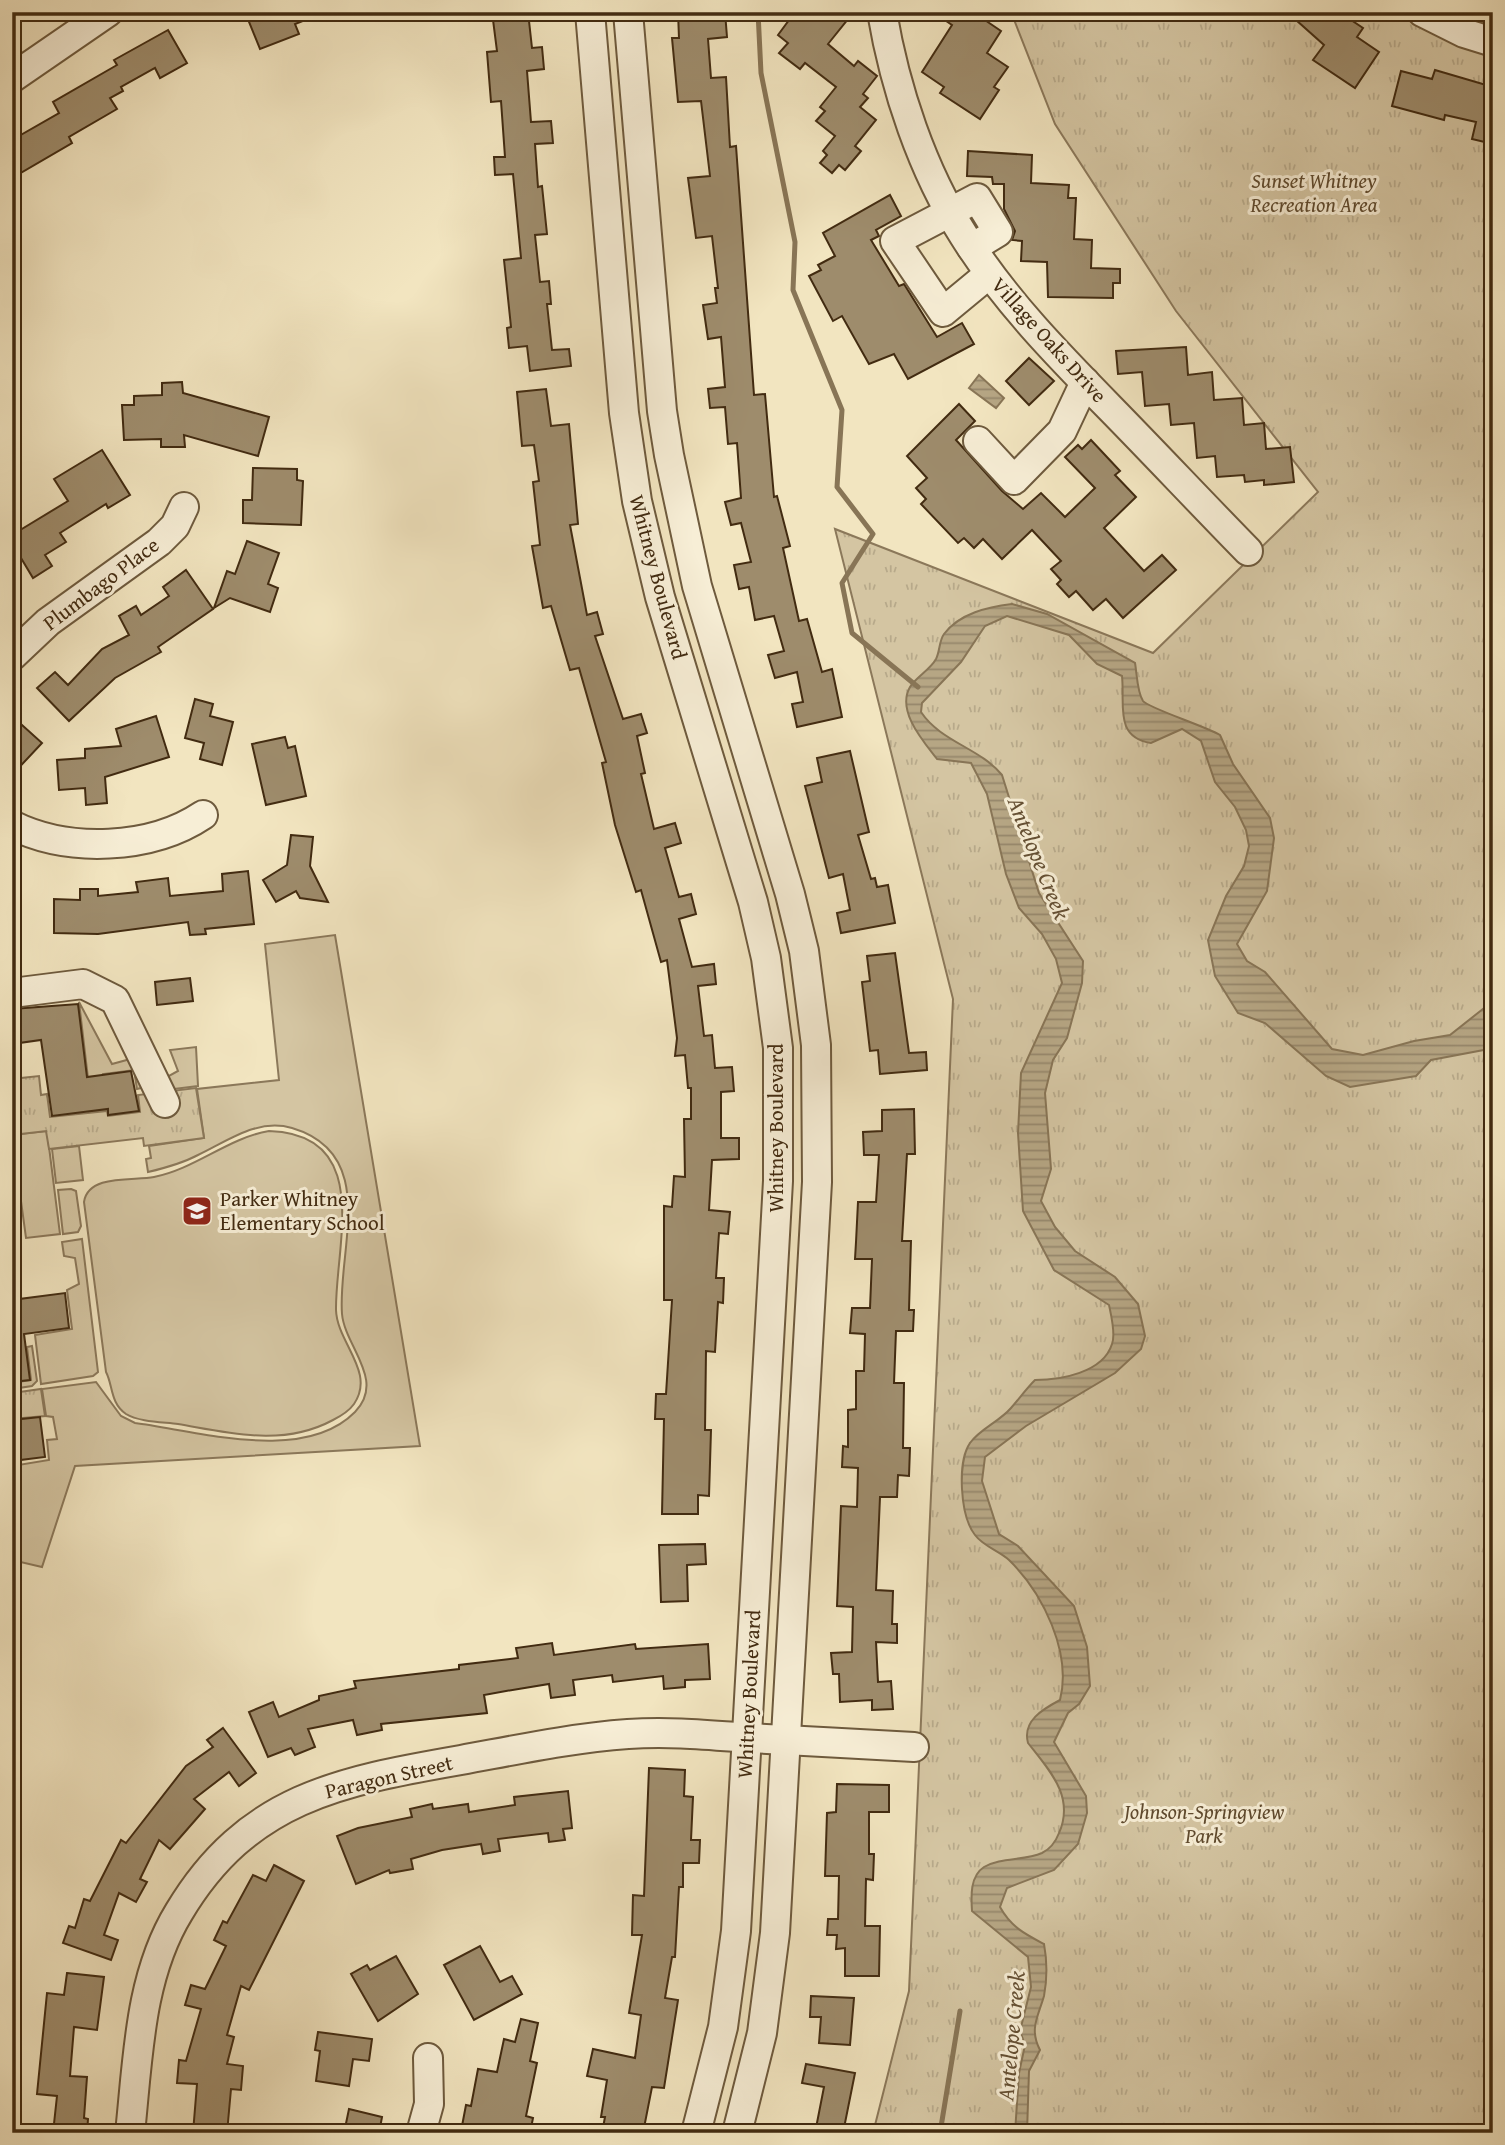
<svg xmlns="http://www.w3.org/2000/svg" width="1505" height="2145" viewBox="0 0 1505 2145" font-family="'Gentium Book Plus',serif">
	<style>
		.grass { fill: #d4c5a2; stroke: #8b785a; stroke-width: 2 }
		.park { fill: url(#park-tufts); stroke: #8b785a; stroke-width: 2 }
		.water { fill: url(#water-rules); stroke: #887556; stroke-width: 2 }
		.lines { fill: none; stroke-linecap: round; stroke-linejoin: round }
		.stream { stroke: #887556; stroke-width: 5 }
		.building { fill: #9e8c6c; stroke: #422b11; stroke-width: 2 }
		.minor-casing { stroke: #6e5a3d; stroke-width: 32 }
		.minor { stroke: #f7eed6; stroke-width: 28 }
		.labels { text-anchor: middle; stroke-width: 6; stroke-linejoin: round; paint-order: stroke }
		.park-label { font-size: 21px; font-style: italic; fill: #5f4a2e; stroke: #f7eed6 }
		.street-label { font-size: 21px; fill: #422b11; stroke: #f7eed6 }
		.poi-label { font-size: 21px; fill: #422b11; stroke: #f7eed6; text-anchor: start }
		.water-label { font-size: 23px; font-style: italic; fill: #655034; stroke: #f7eed6 }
	</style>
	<defs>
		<pattern id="park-tufts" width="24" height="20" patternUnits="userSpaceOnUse" patternTransform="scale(1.75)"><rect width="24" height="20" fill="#d4c5a2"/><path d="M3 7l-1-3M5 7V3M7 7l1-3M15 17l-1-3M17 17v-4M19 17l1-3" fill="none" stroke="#b7a98a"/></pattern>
		<pattern id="water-rules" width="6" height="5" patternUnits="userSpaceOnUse" patternTransform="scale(1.75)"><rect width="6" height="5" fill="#b6a684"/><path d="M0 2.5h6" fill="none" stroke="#96876b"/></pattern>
	</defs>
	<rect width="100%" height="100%" fill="#f2e5c0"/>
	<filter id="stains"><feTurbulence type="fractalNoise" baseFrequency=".00286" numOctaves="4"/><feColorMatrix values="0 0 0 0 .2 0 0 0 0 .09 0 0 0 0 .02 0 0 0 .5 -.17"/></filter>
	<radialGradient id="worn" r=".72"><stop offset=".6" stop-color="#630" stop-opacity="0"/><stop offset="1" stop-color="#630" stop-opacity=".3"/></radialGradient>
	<!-- grass -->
	<g class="grass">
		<path d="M335 935 420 1446 75 1466 42 1567 16 1561 12 1544V1466L49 1460 47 1440 57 1439 53 1417 46 1416 42 1389 96 1382 121 1416 135 1423C198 1431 304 1464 355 1412 386 1380 345 1347 342 1314 337 1251 380 1154 292 1128 257 1118 228 1141 198 1155 183 1163 165 1168 148 1172L146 1159 151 1158 149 1146 204 1138 197 1089 279 1080 265 944Z"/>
		<polygon points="79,1002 112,1064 134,1058 149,1086 137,1089 134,1070 103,1074 107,1111 92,1112"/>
		<polygon points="196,1047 198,1086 166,1090 165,1078 178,1071 170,1050"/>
		<polygon points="47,1131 60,1234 26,1238 12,1135"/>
		<path d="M269 1131C374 1134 335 1246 336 1310 337 1343 376 1372 354 1404 349 1411 341 1416 333 1420 283 1447 231 1433 178 1424 163 1422 139 1422 126 1414 110 1403 113 1385 106 1372L84 1202C88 1174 133 1181 154 1177 195 1169 228 1138 269 1131Z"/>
		<polygon points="79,1146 83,1180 56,1183 52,1149"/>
		<polygon points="71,1189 76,1191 81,1226 78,1232 63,1234 58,1190"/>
		<polygon points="82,1239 98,1372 93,1376 41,1384 35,1335 72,1329 67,1290 79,1284 75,1258 64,1256 62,1242"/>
		<polygon points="32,1346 37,1381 32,1386 12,1389 12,1383 31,1380 27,1347"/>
	</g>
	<!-- park -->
	<g class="park">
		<polygon points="1011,12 1493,12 1493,2133 873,2133 909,1991 953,999 835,529 1153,653 1318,492 1176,311 1055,124"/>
		<polygon points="39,1076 41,1095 47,1094 50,1117 107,1111 108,1116 140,1112 138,1095 196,1088 204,1138 144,1146 143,1138 49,1149 46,1131 12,1135 12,1079"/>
		<polygon points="41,1389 45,1416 12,1419 12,1393"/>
	</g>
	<!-- water -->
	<g class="water">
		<polygon points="979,375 1004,398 996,408 969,388"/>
		<path d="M1012 604 1047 614 1135 663C1137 674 1137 692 1143 701 1148 708 1205 726 1220 735L1233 764 1270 818 1274 838 1267 891 1237 944 1247 961 1265 972 1332 1049 1363 1055 1414 1041 1450 1035 1493 1001V1047L1489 1049 1431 1060 1416 1076 1350 1087 1326 1076 1265 1023 1238 1013 1215 976 1208 940 1226 896 1244 866 1249 846 1246 830 1235 807 1215 782 1201 741 1182 729 1151 743C1114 737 1125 705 1122 676L1097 664 1069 635 1007 616 985 626 961 662 922 703 921 712C941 742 980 748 1002 775L1039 893 1083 961 1082 983 1067 1038 1053 1060 1045 1093 1051 1169 1041 1201 1055 1227 1075 1251 1115 1277 1138 1304 1145 1336 1141 1349 1115 1373 1026 1426 985 1457 982 1481 999 1534 1018 1546 1074 1606 1087 1647 1090 1686 1079 1704 1068 1713 1054 1742 1086 1796 1087 1813 1078 1844 1054 1870 1007 1888 1000 1907C1011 1927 1025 1934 1044 1944 1047 1960 1047 1980 1044 1996 1038 2017 1029 2029 1040 2050L1029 2071 1027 2133H1015L1019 2073 1025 2045 1020 2031 1031 1987 1028 1957 972 1911C971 1896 970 1876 984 1867 1001 1857 1024 1861 1042 1853 1050 1849 1056 1841 1059 1833 1075 1797 1050 1771 1028 1743 1022 1721 1043 1709 1060 1700 1072 1653 1043 1593 1009 1560 999 1551 983 1546 975 1535 960 1516 957 1462 970 1443 981 1428 999 1422 1011 1408 1019 1399 1026 1389 1035 1380 1060 1380 1103 1373 1112 1344 1116 1334 1111 1315 1109 1305L1054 1270 1023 1211 1018 1133 1021 1073 1062 983 1056 959 1042 934 1019 908 1006 874 987 794 971 763 937 759C924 742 896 711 910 687 916 677 930 670 936 659 940 651 939 641 944 634 960 613 988 607 1012 604Z"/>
	</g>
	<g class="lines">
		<!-- stream -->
		<g class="stream">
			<polyline points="758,12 761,73 795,242 793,290 842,410 837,487 873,534 842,583 852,633 918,687"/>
			<polyline points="940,2133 960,2011"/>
		</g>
	</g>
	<!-- building -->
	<g class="building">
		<polygon points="245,12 323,12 323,13 295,24 299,34 260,49"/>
		<polygon points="492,12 528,12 532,48 542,47 544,69 527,71 531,122 551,121 553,143 535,144 538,187 542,186 547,234 535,235 540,282 549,281 551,304 547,304 552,350 569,349 571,366 530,371 527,346 509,348 507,328 511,327 504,260 521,258 513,174 495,175 494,157 505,157 501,101 491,102 487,52 497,51"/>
		<polygon points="678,12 725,12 727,37 708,39 711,78 726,77 730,147 736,146 754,395 765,394 774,497 777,496 790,546 783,548 799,621 807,619 822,672 832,669 842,717 797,727 792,704 803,702 797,672 775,678 768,655 784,651 774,616 755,620 749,587 739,589 734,565 751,562 741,523 731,525 725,502 741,498 737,443 728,444 725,407 710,408 708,389 725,387 721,337 708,339 703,305 717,303 715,288 718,288 712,236 696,238 688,178 710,176 701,101 678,102 672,38 679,38"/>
		<polygon points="795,12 840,12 848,19 828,44 854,66 858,61 877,76 863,94 868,98 860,107 876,120 855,146 861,151 845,170 839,165 832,173 820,163 827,155 823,151 835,136 816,121 825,111 820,107 836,87 805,63 800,69 779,53 788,43 778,35"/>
		<polygon points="933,12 973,12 1001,31 987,53 1008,67 994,87 999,90 980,119 940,93 944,87 922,72 952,25"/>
		<polygon points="1287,12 1339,12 1363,28 1357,37 1379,52 1355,88 1313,60 1324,45"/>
		<polygon points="168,30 187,63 160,78 155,68 121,87 123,91 110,98 117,109 69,137 72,143 12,178 12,140 59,113 53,102 117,65 114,60"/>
		<polygon points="1435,70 1493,87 1493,144 1472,139 1476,122 1445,115 1444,120 1392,106 1401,71 1432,79"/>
		<polygon points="968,151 1032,155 1031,183 1069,185 1068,198 1076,198 1074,239 1092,240 1091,268 1120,269 1120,283 1113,283 1113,298 1048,297 1047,262 1021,261 1022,241 1012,240 1015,231 1004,209 1004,184 993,184 992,177 967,176"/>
		<polygon points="890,195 901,216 876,230 879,236 871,240 899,286 904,284 937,337 962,323 974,344 908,379 894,354 869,364 842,316 833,321 809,276 821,270 818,265 835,256 823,233"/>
		<polygon points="1186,347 1188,375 1212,372 1214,400 1242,398 1244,425 1264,423 1266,449 1290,447 1294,482 1264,485 1264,480 1245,482 1244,475 1217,477 1215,456 1197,458 1194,423 1171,425 1169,404 1145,406 1142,372 1118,374 1116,351"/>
		<polygon points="1029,358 1054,381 1029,405 1006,381"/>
		<polygon points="182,382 183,393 269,417 258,456 184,435 185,447 161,447 161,439 124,440 122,405 134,405 134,396 162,395 162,383"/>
		<polygon points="546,389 551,426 569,424 578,524 570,525 587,615 597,612 603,634 595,636 623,719 641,714 647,733 637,736 645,773 641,774 654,829 675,823 681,843 665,848 679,897 691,894 696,914 679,919 692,967 714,964 716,984 698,986 704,1036 712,1035 715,1068 732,1067 734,1091 721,1092 721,1138 739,1138 739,1159 712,1160 709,1210 730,1212 728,1234 719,1233 716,1278 724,1278 723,1303 718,1302 715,1352 706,1351 705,1430 711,1430 709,1496 698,1495 698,1514 662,1514 664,1419 655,1419 656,1394 666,1394 672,1300 664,1300 664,1206 672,1207 674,1176 685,1177 684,1119 691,1119 691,1088 688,1088 685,1055 675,1056 677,1038 667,960 661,962 641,890 636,892 615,825 602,763 606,762 579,668 570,670 551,606 543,608 532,546 540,545 533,482 539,481 534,445 522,446 517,392"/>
		<polygon points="959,404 975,421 956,440 1002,491 1023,509 1041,493 1065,517 1095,488 1065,457 1078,445 1082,449 1091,440 1120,471 1115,475 1136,497 1104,528 1144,571 1162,555 1176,570 1123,618 1106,599 1093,610 1076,591 1069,597 1057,584 1061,580 1051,569 1061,561 1032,530 1002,559 983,539 974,548 964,538 958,543 921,504 926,499 916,488 927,478 907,456"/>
		<polygon points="102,450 130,495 108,508 106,504 60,533 66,542 45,555 52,566 33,578 12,543 12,535 68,501 54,479"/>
		<polygon points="253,468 297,469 297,480 303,481 301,525 243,523 243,500 252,500"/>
		<polygon points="247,541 279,553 268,584 278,588 270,612 230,598 214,608 227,571 235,574"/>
		<polygon points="186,570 213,609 158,647 161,652 115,678 69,721 37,688 55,672 68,685 102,649 129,635 119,616 136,606 141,615 169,596 163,587"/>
		<polygon points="195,699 213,704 210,716 233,722 222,765 200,759 204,743 185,738"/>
		<polygon points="12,716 42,743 12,775"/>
		<polygon points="156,716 169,757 105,777 107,803 86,805 85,788 59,790 57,760 85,758 85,749 121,746 116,729"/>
		<polygon points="285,737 288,748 295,746 306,796 266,805 252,744"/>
		<polygon points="850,751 869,832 858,835 871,879 875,878 877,887 888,885 895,923 841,933 837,913 850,910 843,874 829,878 805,786 822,782 817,758"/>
		<polygon points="291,835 313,837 310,866 328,902 300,898 296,891 276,902 263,880 287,865"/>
		<polygon points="248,871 254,924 205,929 206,934 190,935 188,922 98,934 54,933 54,899 80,900 80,889 98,889 98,896 138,892 136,882 168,878 170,896 223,891 222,874"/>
		<polygon points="895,953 909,1053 926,1052 927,1070 880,1074 878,1050 870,1051 862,982 870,981 867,956"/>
		<polygon points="190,978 193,1001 157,1005 155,982"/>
		<polygon points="78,1004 87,1077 131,1071 139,1111 108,1115 108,1109 52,1116 41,1040 12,1044 12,1009"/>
		<polygon points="914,1109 915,1154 907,1154 902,1241 911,1241 909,1310 914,1310 913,1331 896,1331 894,1383 904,1383 903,1448 910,1448 909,1476 898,1475 897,1497 880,1497 876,1590 893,1591 892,1624 897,1624 897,1643 876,1642 878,1682 891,1681 893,1709 872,1710 872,1700 840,1702 839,1674 833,1674 831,1653 852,1652 853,1607 837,1606 841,1506 857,1507 858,1468 842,1467 843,1446 848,1447 848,1410 856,1409 856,1371 864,1371 865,1334 850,1333 852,1308 870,1308 872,1259 855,1259 856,1242 858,1202 876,1202 879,1155 864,1155 863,1132 882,1131 882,1110"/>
		<polygon points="65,1293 69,1328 24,1334 30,1380 12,1382 12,1300"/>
		<polygon points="40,1417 45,1457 12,1461 12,1420"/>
		<polygon points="705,1544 706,1564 687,1565 688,1601 661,1602 659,1545"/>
		<polygon points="552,1643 554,1655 635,1644 636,1649 708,1644 710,1679 685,1680 685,1687 664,1689 663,1676 613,1682 612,1675 573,1680 575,1695 551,1698 549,1684 506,1691 484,1695 487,1713 381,1724 382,1730 357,1735 353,1720 308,1729 315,1747 295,1755 291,1748 268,1757 249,1712 273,1702 279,1717 319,1700 319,1696 356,1688 354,1681 459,1669 459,1665 518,1658 516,1648"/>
		<polygon points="223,1728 256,1773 239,1786 229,1772 194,1799 205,1809 170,1849 159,1840 140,1879 147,1882 136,1902 119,1893 104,1935 118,1940 111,1960 63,1943 69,1926 75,1928 84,1899 90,1901 121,1840 126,1843 186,1766 213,1747 207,1740"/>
		<polygon points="649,1768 685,1770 684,1796 693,1797 691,1840 700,1840 699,1863 683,1863 683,1887 679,1887 675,1957 672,1957 665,1998 678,2000 664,2088 652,2087 643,2133 602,2133 605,2117 601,2117 607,2080 587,2076 593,2049 635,2058 641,2015 629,2013 642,1935 632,1935 633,1895 644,1896"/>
		<polygon points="837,1784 889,1785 889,1812 869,1812 869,1854 874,1854 873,1880 866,1879 865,1926 880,1926 879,1976 845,1976 845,1948 836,1949 837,1935 827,1935 828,1919 838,1919 839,1876 825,1876 827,1813 836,1812"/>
		<polygon points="568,1791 572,1828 563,1829 565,1840 549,1842 548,1833 498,1839 500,1851 483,1854 481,1844 442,1850 411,1859 413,1869 390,1873 389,1870 356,1884 337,1836 358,1828 412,1817 410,1809 432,1804 433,1809 468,1804 469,1812 515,1805 514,1797"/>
		<polygon points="274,1865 304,1881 249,1990 241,1986 227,2035 234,2037 227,2064 243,2066 241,2090 231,2089 227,2133 193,2133 197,2084 177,2083 179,2060 186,2061 201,2009 185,2005 191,1985 205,1989 226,1946 214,1940 223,1921 227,1923 253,1875 266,1881"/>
		<polygon points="480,1946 500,1982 512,1976 522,1994 474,2020 444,1965"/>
		<polygon points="396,1956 418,1994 378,2021 351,1974 367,1965 370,1970"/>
		<polygon points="67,1973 104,1977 97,2030 74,2027 70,2076 87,2077 84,2118 88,2119 87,2133 53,2133 57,2096 37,2094 47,1993 64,1995"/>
		<polygon points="811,1996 854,1998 850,2045 819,2043 821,2017 810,2017"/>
		<polygon points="521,2019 538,2023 530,2061 537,2063 526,2116 533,2118 530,2133 480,2133 481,2129 462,2126 466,2105 471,2106 478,2069 497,2072 504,2039 515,2042"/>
		<polygon points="318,2032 372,2039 369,2061 353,2059 349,2086 316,2081 320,2051 315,2050"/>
		<polygon points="806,2064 855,2073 843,2133 815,2133 824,2087 802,2083"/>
		<polygon points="349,2109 382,2117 379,2133 344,2133"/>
	</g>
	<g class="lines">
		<!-- minor casing -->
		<g class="minor-casing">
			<g id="minor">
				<polyline points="590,12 624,413 637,501 660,597 753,902 766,958 778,1048 778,1181 736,1931 723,2027 696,2133"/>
				<polyline points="628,12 662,411 669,455 697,586 790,894 804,951 816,1045 817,1182 775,1933 762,2033 737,2133"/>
				<path d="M882 12C895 89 922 170 964 236 1005 301 1058 355 1111 409 1157 456 1202 504 1248 551"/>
				<polyline points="1422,12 1464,33 1493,42"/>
				<polyline points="12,78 108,12"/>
				<polyline points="972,248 998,232 977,198 895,241 943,312 989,274"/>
				<polyline points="978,441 1014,480 1062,431 1085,382"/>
				<polyline points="12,656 48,622 159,542 175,526 184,507"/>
				<path d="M12 825C68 853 151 850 203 815"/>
				<polyline points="12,993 83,984 115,1000 165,1103"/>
				<path d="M130 2133C138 2059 139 1977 179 1912 247 1798 340 1781 461 1760 516 1750 572 1738 628 1734 669 1731 709 1735 750 1738 805 1741 859 1744 914 1747"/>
				<polyline points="421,2133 429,2104 428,2058"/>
			</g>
		</g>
		<!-- minor -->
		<use href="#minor" class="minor"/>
	</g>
	<!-- icons -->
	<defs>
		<g id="school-square" transform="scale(1.575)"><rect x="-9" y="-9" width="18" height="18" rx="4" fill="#8f2418" stroke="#f7eed6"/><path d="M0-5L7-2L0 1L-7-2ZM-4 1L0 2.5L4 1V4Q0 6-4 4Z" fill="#fff"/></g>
	</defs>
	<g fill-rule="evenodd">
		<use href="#school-square" x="197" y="1211"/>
	</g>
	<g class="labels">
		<!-- park labels -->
		<g class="park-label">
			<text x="1314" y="188">Sunset Whitney<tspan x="1314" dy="24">Recreation Area</tspan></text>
			<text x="1204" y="1819">Johnson-Springview<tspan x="1204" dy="24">Park</tspan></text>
		</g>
		<!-- street labels -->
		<g class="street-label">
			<text transform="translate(1049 340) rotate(48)" y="7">Village Oaks Drive</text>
			<text transform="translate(658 577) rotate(75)" y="7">Whitney Boulevard</text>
			<text transform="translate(101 584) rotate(-37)" y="7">Plumbago Place</text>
			<text transform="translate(776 1128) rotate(-90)" y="7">Whitney Boulevard</text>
			<text transform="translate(749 1694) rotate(-87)" y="7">Whitney Boulevard</text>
			<text transform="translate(389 1777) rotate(-13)" y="7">Paragon Street</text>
		</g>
		<!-- poi labels -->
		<g class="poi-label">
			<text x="220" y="1206">Parker Whitney<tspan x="220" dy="24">Elementary School</tspan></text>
		</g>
		<!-- water labels -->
		<g class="water-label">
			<text transform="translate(1039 858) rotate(68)" y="8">Antelope Creek</text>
			<text transform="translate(1011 2036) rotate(-85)" y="8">Antelope Creek</text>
		</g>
	</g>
	<!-- margin -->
	<rect width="1505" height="2145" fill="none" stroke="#f2e5c0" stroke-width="42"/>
	<rect x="14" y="14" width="1477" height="2117" fill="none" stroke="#422b11" stroke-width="3.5"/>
	<rect x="21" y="21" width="1463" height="2103" fill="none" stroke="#422b11" stroke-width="2"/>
	<rect width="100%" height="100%" filter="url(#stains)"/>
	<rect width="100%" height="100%" fill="url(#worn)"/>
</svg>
